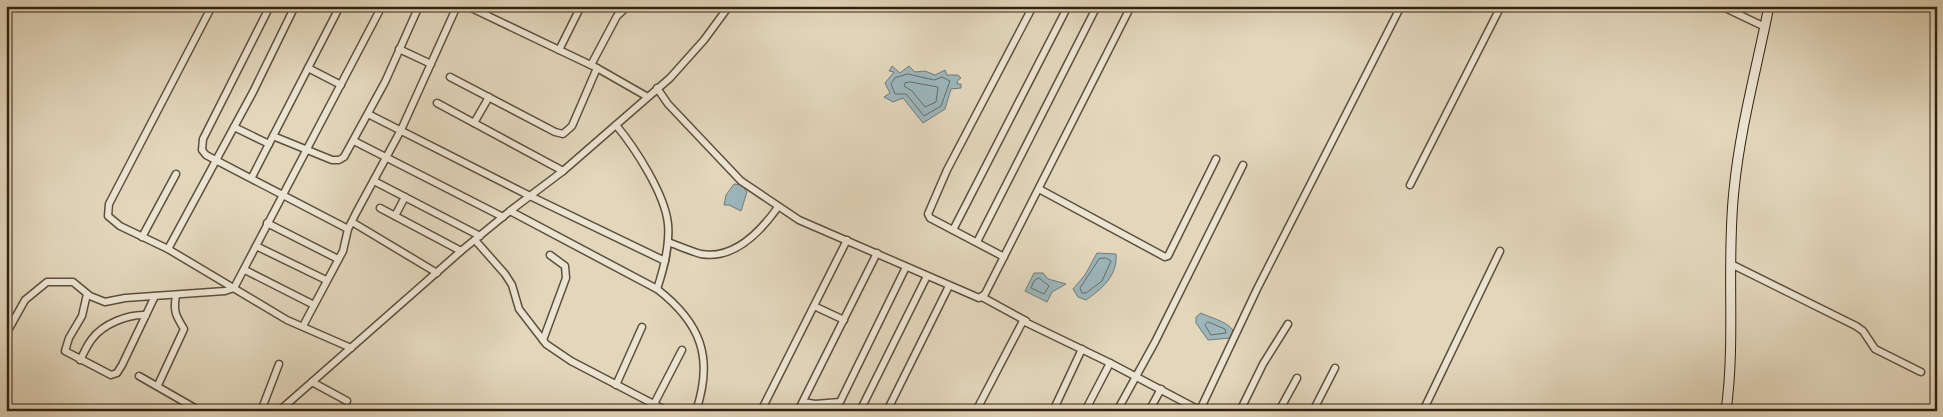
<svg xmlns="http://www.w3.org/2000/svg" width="1943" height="417" viewBox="0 0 1943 417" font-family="'Libre Caslon Text',serif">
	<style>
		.water { fill: #9cb6bc; stroke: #727b77 }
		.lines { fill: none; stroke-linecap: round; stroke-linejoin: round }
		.shore { stroke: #676c66; stroke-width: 1 }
		.street-casing { stroke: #5e4f3b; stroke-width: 9 }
		.secondary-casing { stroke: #322210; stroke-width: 11 }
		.street { stroke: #ece4d3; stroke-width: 6 }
		.secondary { stroke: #ece4d3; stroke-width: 9 }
	</style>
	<rect width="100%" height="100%" fill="#e2d6bb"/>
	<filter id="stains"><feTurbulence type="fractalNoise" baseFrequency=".004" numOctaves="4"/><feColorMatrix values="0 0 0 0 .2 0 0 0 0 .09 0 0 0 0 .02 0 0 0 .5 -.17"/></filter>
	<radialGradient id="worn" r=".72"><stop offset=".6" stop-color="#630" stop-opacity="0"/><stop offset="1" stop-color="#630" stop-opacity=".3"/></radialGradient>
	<!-- water -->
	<g class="water">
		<polygon points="892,66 900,73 909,66 915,72 925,71 935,75 945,70 947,75 958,75 961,78 958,80 957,84 961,84 961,88 951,89 945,109 923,123 903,98 893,102 884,97 890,93 885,83 894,72 889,71"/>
		<polygon points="734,184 742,185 747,192 741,211 729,205 724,205 726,195"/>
		<path d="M1097 253 1116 254C1118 275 1102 289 1086 300L1078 297 1073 289 1085 275Z"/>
		<polygon points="1034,273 1043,273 1048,279 1066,284 1052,292 1047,302 1025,291"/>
		<path d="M1201 313C1211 318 1226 321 1233 330L1230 338 1208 340 1196 323V317Z"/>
	</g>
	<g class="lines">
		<!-- shore -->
		<g class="shore">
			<polygon points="908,74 934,80 942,77 950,81 941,106 924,116 906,94 895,94 891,84 895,78"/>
			<polygon points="910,82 938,87 936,102 925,107 912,91 904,86 905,83"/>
			<polygon points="1106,258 1111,261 1102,281 1086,293 1082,293 1080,288 1099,259"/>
			<polygon points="1039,278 1049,286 1044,294 1031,288 1034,281"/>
			<polygon points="1208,322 1225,329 1226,333 1211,335 1205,325"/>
		</g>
		<!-- street casing -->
		<g class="street-casing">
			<g id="street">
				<polyline points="212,6 109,204 108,216 120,226 168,249 287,320 351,348"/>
				<polyline points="270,6 203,139 202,150 206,155 348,229"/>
				<polyline points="467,6 597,68 646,96"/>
				<polyline points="674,6 687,6"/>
				<polyline points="1721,6 1765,27"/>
				<polyline points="399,49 431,64"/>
				<polyline points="559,50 581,6"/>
				<polyline points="591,65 617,16 628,6"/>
				<polyline points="308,68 341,85"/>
				<polyline points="450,77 555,132 563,134 572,126 597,68"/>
				<polyline points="657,88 668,104 741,181 799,220 979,298 985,294 1131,6"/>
				<polyline points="437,103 563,171"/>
				<polyline points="368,114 530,196 665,261"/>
				<polyline points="474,123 489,97"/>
				<path d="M616 125C635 148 665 194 668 224 670 246 664 268 657 289"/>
				<polyline points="234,127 269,144"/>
				<polyline points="273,136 332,160 339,160 344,157 385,82 419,6"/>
				<polyline points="354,141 503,217"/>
				<polyline points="252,177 340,6"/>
				<polyline points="374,181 480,236"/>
				<polyline points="1410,185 1501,6"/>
				<polyline points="1039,189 1165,257 1168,256 1216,159"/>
				<polyline points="380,208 461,251"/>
				<path d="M510 211 657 289C701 323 714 358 696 411"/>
				<polyline points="395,216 405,197"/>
				<polyline points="352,222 437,273"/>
				<polyline points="267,223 338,259"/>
				<polyline points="953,230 1068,6"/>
				<polyline points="142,237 176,174"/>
				<polyline points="475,240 505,274 512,285 519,309 546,344 571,361 667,411"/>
				<path d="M668 242C679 246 690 251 701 254 735 260 761 231 778 207"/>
				<polyline points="977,242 1097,6"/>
				<polyline points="256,246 326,280"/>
				<polyline points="168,249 253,92 295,6"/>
				<polyline points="1004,257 930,218 928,214 947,170 1033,6"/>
				<polyline points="1731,264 1856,326 1863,331 1875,349 1921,372"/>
				<polyline points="245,270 314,305"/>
				<polyline points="87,294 82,316 69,338 65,351 111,375 117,373 122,365 155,296"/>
				<polyline points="982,297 1026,321"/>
				<polyline points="814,306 844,320"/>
				<polyline points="303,326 343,251 348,229 356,213 401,130 457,6"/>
				<polyline points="6,334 25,300 47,282 73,282 90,296 105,302 125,298 225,291 234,288 382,6"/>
				<polyline points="543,340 566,278 565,266 550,255"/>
				<path d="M80 360C84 353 87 345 92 339 103 324 128 314 146 315"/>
				<polyline points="139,376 200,411"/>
				<polyline points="312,382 347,401"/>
				<path d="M158 385 184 329C176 316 173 311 176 296"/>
				<polyline points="616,385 642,327"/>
				<polyline points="803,402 815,404 840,402 906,267"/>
				<polyline points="654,404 682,350"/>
				<polyline points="1200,410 1257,289 1401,6"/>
				<polyline points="261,411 279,364"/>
				<polyline points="279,411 461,251 510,211 563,171 670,78 704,40 729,6"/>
				<polyline points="761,411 847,240"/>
				<polyline points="798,411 877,253"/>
				<polyline points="860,411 927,276"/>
				<polyline points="887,411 949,286"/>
				<polyline points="976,411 1023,321 1110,363 1201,411"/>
				<polyline points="1053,411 1082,349"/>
				<polyline points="1085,411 1110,363"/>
				<polyline points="1117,411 1155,342 1243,165"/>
				<polyline points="1149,411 1161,389"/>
				<polyline points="1240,411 1263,364 1288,324"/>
				<polyline points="1279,411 1297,378"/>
				<polyline points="1313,411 1335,368"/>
				<polyline points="1423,411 1500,251"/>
			</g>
		</g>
		<!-- secondary casing -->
		<g class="secondary-casing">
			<path id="secondary" d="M1726 411C1736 338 1726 263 1734 190 1740 128 1757 67 1769 6"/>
		</g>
		<!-- street -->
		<use href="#street" class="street"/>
		<!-- secondary -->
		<use href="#secondary" class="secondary"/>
	</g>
	<!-- margin -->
	<rect width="1943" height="417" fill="none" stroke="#e2d6bb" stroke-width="25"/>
	<rect x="8" y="8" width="1928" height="402" fill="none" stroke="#322210" stroke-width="2.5"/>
	<rect x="12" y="12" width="1918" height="392" fill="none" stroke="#322210"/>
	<rect width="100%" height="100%" filter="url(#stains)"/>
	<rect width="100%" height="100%" fill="url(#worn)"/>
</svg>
